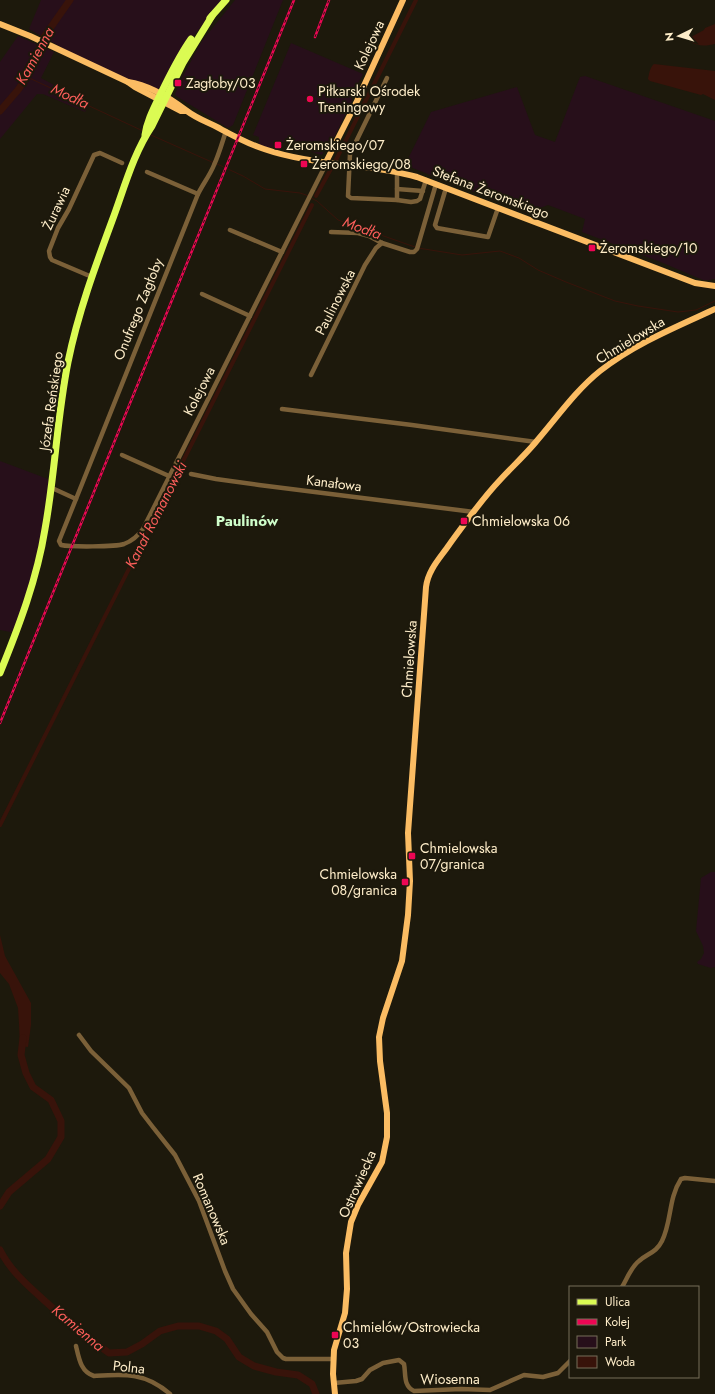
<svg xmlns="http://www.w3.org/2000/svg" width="715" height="1394" viewBox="0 0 715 1394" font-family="Jost,sans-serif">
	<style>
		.green { fill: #270f1a }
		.water { fill: #38130a }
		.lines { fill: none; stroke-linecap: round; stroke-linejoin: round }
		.stream { stroke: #38130a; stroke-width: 1 }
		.canal { stroke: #38130a; stroke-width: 4 }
		.river { stroke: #38130a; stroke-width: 7 }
		.street { stroke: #7b6038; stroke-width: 4.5 }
		.secondary { stroke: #fbbc63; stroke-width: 6 }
		.primary { stroke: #dbfb53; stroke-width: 7 }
		.rail-casing { stroke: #ed0654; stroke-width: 2.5 }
		.rail { stroke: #1d190c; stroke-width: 1; stroke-dasharray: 3; stroke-linecap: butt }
		.poi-dot { fill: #ed0654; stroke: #1d190c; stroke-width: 1.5 }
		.labels { text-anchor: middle; stroke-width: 4; stroke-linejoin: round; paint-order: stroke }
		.street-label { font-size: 14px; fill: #feedc9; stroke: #1d190c }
		.poi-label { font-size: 14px; fill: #feedc9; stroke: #1d190c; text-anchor: start }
		.water-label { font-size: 15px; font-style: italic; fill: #fb5e5a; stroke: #1d190c }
		.neighbourhood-label { font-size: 15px; font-weight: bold; fill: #cffecb; stroke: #1d190c }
	</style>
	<rect width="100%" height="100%" fill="#1d190c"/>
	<!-- green -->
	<g class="green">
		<polygon points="41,0 225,0 195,34 181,54 161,94 82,59 29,29"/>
		<polygon points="235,0 283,0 233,125 228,128 176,96 175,94 184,74 202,41"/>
		<polygon points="18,36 54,52 41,78 90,104 85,112 43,94 37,94 0,139 0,62"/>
		<polygon points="291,43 363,74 351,97 352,101 330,146 326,147 322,155 318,154 284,142 273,147 270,147 269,149 259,144 259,137 253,135"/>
		<polygon points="585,76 715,121 715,279 709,280 703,280 663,263 582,232 585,219 548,205 527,213 405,165 431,112 517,87 535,135 555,142 580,77"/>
		<polygon points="0,461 48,479 52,488 49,511 16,633 0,630"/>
		<polygon points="711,872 715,872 715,967 711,968 698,964 697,962 701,959 704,953 703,946 696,931 701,878"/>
	</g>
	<!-- water -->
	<g class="water">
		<path d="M715 24V44C707 46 697 47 690 41L691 37 704 30 705 28Z"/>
		<path d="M654 64 715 71V100L703 94 701 95 650 81 648 79C649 74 650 67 654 64Z"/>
		<polygon points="0,935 5,956 31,1003 31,1025 28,1047 20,1046 19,1024 18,1008 9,984 0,973"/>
	</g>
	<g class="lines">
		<!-- stream -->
		<g class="stream">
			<polyline points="27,77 143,131"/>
			<polyline points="151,135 214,163"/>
			<polyline points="217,164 243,176 265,189 300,193 309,196"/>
			<polyline points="311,198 317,201 338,220 415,247"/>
			<polyline points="418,248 462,255 500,251 519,258 538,270 566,282 615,301 638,306 678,312 696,310 715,301"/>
		</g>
		<!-- canal -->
		<g class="canal">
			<polyline points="336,160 416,0"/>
			<polyline points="316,196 332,167"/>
			<polyline points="0,825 312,205"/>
		</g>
		<!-- river -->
		<g class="river">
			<polyline points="0,111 18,90 27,77 44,37 70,0"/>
			<polyline points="0,1206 9,1192 48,1159 61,1137 61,1121 51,1100 33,1087 26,1073 21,1055 23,1038"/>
			<path d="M0 1250C12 1274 34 1291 54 1309 72 1324 90 1339 109 1353L127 1352 142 1344 160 1331 178 1326H199L216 1331 227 1339 239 1357 254 1366 276 1372 298 1375 312 1384 316 1394"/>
		</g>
		<!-- street -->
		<g class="street">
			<polyline points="387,78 350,154 348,196 351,198 397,200 411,202 417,201 420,199 426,180"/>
			<polyline points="147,172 198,194"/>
			<polyline points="446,188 435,225 437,228 488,237 498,208"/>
			<polyline points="397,189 423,191"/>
			<polyline points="397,200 397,173"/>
			<polyline points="230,230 282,252"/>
			<polyline points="331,232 358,233 369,236 382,243 410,252 414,252 417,249 436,184"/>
			<polyline points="92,277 52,260 50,257 49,251 58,228 69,209 94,155 100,153 122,163"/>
			<polyline points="202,294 250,316"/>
			<polyline points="311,375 365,265 376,248 382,243"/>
			<polyline points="282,409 412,425 536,442"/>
			<polyline points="122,455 169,476"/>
			<polyline points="191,474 216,479 259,485 474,512"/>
			<path d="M52 488 76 499 59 541 61 545C70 547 115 547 124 544 132 541 138 536 143 529L323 170 326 162"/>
			<path d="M76 499 198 194C203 184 210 175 214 165 219 154 222 143 226 131"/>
			<polyline points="79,1035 91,1051 129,1088 142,1113 152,1126 175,1155 199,1201 225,1271 233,1289 251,1314 267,1332 277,1352 283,1358 286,1359 334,1359"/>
			<path d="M622 1287C627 1279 631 1267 639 1261 648 1253 656 1253 662 1241 672 1221 668 1199 681 1179L685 1178 715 1181"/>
			<path d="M76 1346C79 1359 81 1372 94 1376 125 1374 145 1372 170 1394"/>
			<path d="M334 1383 356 1381 362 1379 370 1370 383 1363 399 1360 404 1364C406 1374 403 1386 414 1391L461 1389 490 1390 524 1375 543 1377 558 1373 570 1361"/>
		</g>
		<!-- secondary -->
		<g class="secondary">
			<polyline points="0,24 30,36 128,82 135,87 181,111 186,111"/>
			<path d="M128 82C149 85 170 98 187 111 196 118 207 122 217 127 232 135 248 144 264 149 313 166 367 163 417 177L695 283 715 286"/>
			<polyline points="326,162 357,101 403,0"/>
			<path d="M335 1394 333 1374 334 1350 345 1313 347 1289 346 1253 351 1222 358 1205 382 1162 387 1137V1113L380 1061 379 1037 383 1018 402 961 408 915 410 881 408 833 426 587C428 570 440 558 449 545 465 523 481 500 500 480 511 468 524 456 535 443 556 419 575 391 600 371 634 344 676 327 715 309"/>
		</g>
		<!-- primary -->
		<g class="primary">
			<polyline points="210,18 226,0"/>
			<path d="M145 135C147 120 155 106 162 91 171 73 179 56 191 39"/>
			<path d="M0 673C19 626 37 579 45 529 55 474 57 417 68 362 78 313 95 267 112 221 124 189 133 154 152 126L183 63 212 16"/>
		</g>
		<!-- rail casing -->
		<g class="rail-casing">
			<g id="rail">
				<polyline points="315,37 329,0"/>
				<polyline points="0,723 294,0"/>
			</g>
		</g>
		<!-- rail -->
		<use href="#rail" class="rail"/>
	</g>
	<!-- markers -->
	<g class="poi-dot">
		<rect x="174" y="79" width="8" height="8" rx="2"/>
		<circle cx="310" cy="99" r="4"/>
		<rect x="274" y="141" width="8" height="8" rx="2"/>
		<rect x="300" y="160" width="8" height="8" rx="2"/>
		<rect x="588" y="244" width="8" height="8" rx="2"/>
		<rect x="460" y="517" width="8" height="8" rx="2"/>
		<rect x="408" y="852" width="8" height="8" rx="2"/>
		<rect x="401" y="878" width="8" height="8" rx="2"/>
		<rect x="331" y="1331" width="8" height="8" rx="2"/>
	</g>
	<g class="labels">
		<!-- street labels -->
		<g class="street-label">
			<text transform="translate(369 45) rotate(-65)" y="5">Kolejowa</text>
			<text transform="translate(491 192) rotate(21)" y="5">Stefana Żeromskiego</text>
			<text transform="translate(56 208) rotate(-65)" y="5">Żurawia</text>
			<text transform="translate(335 302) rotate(-63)" y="5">Paulinowska</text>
			<text transform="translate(138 309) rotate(-68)" y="5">Onufrego Zagłoby</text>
			<text transform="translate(630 340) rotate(-31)" y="5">Chmielowska</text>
			<text transform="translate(199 391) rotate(-63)" y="5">Kolejowa</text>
			<text transform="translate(51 401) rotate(-82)" y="5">Józefa Reńskiego</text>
			<text transform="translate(334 483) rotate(7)" y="5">Kanałowa</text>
			<text transform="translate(409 659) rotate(-86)" y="5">Chmielowska</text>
			<text transform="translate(357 1184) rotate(-66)" y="5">Ostrowiecka</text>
			<text transform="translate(212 1209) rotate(67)" y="5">Romanowska</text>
			<text transform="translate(129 1367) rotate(6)" y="5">Polna</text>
			<text x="450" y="1384">Wiosenna</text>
		</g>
		<!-- poi labels -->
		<g class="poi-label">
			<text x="186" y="88">Zagłoby/03</text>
			<text x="318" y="96">Piłkarski Ośrodek<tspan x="318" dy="16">Treningowy</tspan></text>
			<text x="286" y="150">Żeromskiego/07</text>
			<text x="312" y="169">Żeromskiego/08</text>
			<text x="600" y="253">Żeromskiego/10</text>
			<text x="472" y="526">Chmielowska 06</text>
			<text x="420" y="853">Chmielowska<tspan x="420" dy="16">07/granica</tspan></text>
			<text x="397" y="879" text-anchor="end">Chmielowska<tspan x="397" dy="16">08/granica</tspan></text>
			<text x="343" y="1332">Chmielów/Ostrowiecka<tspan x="343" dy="16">03</tspan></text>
		</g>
		<!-- water labels -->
		<g class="water-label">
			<text transform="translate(35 56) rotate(-61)" y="5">Kamienna</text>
			<text transform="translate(70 96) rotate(25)" y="5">Modła</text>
			<text transform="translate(362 228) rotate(20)" y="5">Modła</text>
			<text transform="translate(156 515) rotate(-63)" y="5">Kanał Romanowski</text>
			<text transform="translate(78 1328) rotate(40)" y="5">Kamienna</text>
		</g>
		<!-- neighbourhood labels -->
		<g class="neighbourhood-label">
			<text x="247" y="526">Paulinów</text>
		</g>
	</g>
	<!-- legend -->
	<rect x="569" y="1286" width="130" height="92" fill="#1d190c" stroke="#776e58"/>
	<rect x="577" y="1299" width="20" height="6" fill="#dbfb53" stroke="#776e58"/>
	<text x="605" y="1306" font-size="12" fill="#feedc9">Ulica</text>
	<rect x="577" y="1319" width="20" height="6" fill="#ed0654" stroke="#776e58"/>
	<text x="605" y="1326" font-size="12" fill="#feedc9">Kolej</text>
	<rect x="577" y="1336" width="20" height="12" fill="#270f1a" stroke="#776e58"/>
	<text x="605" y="1346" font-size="12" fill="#feedc9">Park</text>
	<rect x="577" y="1356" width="20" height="12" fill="#38130a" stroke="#776e58"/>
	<text x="605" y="1366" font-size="12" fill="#feedc9">Woda</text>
	<!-- north arrow -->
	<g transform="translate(679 36) rotate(265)" stroke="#1d190c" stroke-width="3" paint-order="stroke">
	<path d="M0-3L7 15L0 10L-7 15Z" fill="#feedc9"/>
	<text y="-6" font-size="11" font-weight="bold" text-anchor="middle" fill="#feedc9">N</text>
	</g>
</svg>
